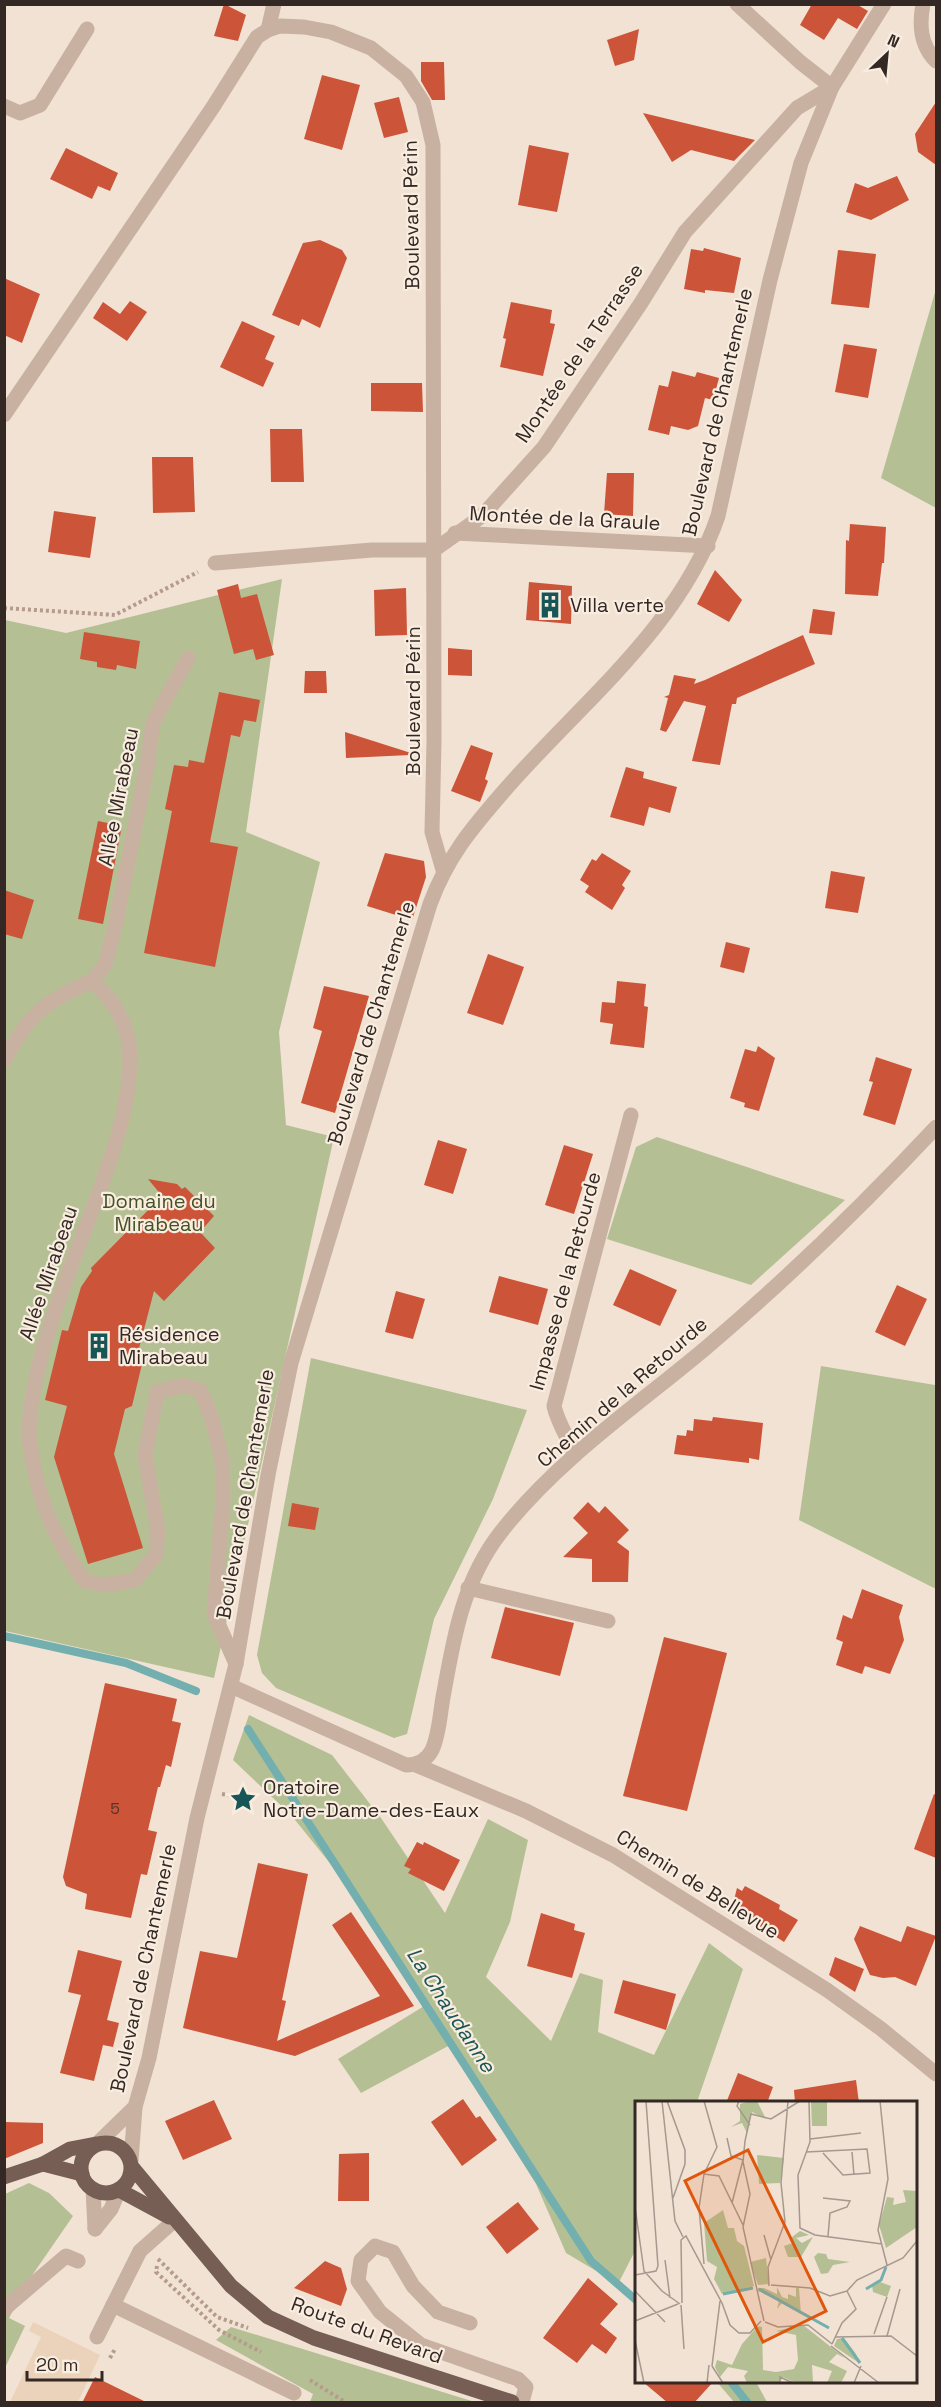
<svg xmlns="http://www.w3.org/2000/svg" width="941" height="2407" viewBox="0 0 941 2407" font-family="'Space Grotesk',sans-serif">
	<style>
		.green { fill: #b4c094 }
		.plaza { fill: #ead3ba }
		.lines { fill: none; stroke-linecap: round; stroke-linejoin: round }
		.stream { stroke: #73afaf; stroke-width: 8 }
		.building { fill: #cc5438 }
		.path { stroke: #b59b8b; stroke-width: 4; stroke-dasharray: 3 3; stroke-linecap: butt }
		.minor { stroke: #c9b1a1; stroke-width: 15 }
		.major { stroke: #765e54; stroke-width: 15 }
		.labels { text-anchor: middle; stroke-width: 4.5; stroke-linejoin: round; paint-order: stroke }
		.number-label { font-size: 16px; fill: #593329 }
		.street-label { font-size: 20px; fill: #332824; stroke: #f9ede0 }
		.poi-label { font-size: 20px; fill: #332824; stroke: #f9ede0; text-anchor: start }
		.park-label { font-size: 20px; fill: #445227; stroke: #f9ede0 }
		.water-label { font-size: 21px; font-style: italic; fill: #185556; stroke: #f9ede0 }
		.inset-river { fill: none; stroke: #73afaf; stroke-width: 3 }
		.inset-road { fill: none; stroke: #a5988e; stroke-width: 1.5 }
		.view { fill: #df570d; fill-opacity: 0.15; stroke: #df570d; stroke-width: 3 }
		.inset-edge { fill: none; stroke: #332824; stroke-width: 3 }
	</style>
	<rect width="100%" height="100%" fill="#f1e2d4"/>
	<!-- green -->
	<g class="green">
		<polygon points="936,289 936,508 881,478"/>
		<polygon points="282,579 246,832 320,862 279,1032 286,1125 334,1137 214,1678 5,1631 5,620 66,633"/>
		<polygon points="657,1137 845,1200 751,1285 607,1239 636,1147"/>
		<polygon points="311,1358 527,1410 493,1499 434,1619 407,1734 394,1738 276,1688 262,1673 257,1655"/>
		<polygon points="821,1366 935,1385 936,1381 936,1589 799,1520"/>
		<polygon points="249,1715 332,1755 381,1818 445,1913 488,1819 528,1840 510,1922 486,1977 551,2041 580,1973 603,1980 598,2032 654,2055 709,1943 743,1969 697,2102 636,2102 636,2249 618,2284 566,2253 536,2184 450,2045 361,2093 338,2059 429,2003 342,1878 291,1815 233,1760"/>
		<polygon points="29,2183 49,2193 73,2216 33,2274 9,2318 25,2326 5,2368 5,2194"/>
		<polygon points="231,2327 475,2402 310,2402 313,2394 216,2340"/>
		<polygon points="717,2382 756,2382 767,2402 734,2402"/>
	</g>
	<!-- plaza -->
	<polygon class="plaza" points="33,2322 100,2355 78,2402 10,2402 41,2337 29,2331"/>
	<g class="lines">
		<!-- stream -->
		<g class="stream">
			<polyline points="4,1636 126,1663 196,1691"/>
			<polyline points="248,1729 591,2261 636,2300"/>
			<polyline points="731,2382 747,2402"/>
		</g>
	</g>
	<!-- building -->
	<g class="building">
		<polygon points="224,4 246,15 238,41 214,36"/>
		<polygon points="812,4 856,4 868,11 857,29 838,18 824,40 800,25"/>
		<polygon points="639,29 634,60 615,66 607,40"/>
		<polygon points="421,62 444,62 445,100 432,100 421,81"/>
		<polygon points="322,75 360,85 342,150 304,139"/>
		<polygon points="399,97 408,132 384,138 374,103"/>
		<polygon points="936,102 936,165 918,152 915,134"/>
		<polygon points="643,113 755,140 734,161 691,150 672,162"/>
		<polygon points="529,145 569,153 557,212 518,205"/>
		<polygon points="66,148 118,173 110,191 98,186 92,199 50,179"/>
		<polygon points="897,176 909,200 871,220 846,212 855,183 868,188"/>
		<polygon points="320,240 342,250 347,258 320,328 302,319 299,326 272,315 303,243"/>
		<polygon points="704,248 741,258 734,293 705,290 705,293 684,289 691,249 703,251"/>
		<polygon points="838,250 876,254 869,308 831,304"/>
		<polygon points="4,278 40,294 22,343 4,335"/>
		<polygon points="130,301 147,312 127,341 93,318 103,302 120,314"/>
		<polygon points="511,302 552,310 550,323 555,324 543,376 500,367 506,339 503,338"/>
		<polygon points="242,321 275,336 265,359 274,363 263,387 220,367"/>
		<polygon points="844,344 877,349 868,398 835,392"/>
		<polygon points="672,371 695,377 697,372 719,378 713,400 705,398 698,426 688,430 671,426 669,435 648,430 659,385 668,387"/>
		<polygon points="371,383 422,383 423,412 371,411"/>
		<polygon points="270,429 302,429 304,482 271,482"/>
		<polygon points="152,457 193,457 195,512 153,513"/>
		<polygon points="607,473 634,473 633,516 604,514"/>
		<polygon points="54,511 96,517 90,558 48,552"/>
		<polygon points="850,524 886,527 884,563 882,563 878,596 845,594 846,540 849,541"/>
		<polygon points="715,570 742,600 729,622 697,604"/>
		<polygon points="529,582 572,586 571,624 526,620"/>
		<polygon points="238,584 241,598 257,594 274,655 256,660 253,649 234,654 217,590"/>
		<polygon points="406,588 407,635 375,636 374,590"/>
		<polygon points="813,609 835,612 832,635 809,633"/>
		<polygon points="84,632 140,641 136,669 117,665 116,670 97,667 97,662 80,659"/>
		<polygon points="803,635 815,664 737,698 736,704 732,704 720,765 692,761 706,706 684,701 666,732 660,730 668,698 664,697 669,695 674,675 696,679 694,684 705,680"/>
		<polygon points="448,648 472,650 472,676 448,675"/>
		<polygon points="305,671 326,671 327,693 304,693"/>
		<polygon points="219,692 260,700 256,722 244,720 240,737 231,735 210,842 238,847 215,967 144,953 172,811 165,809 174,765 188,767 189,760 204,763"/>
		<polygon points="345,732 411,753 410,755 346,758"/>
		<polygon points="471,745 493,753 485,779 488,781 480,802 451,791"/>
		<polygon points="626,767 644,772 643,778 677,787 670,813 649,807 644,826 610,817"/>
		<polygon points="98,821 122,826 103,924 78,919"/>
		<polygon points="385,853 424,861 426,877 412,920 367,906"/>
		<polygon points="602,853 631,871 622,885 625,888 612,910 585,892 589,886 580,880 592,859 596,861"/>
		<polygon points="831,871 865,877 858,913 825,908"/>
		<polygon points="4,890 34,900 22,939 4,934"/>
		<polygon points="726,942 750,948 744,973 720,967"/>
		<polygon points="488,954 524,967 503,1025 467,1013"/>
		<polygon points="617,981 646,984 644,1006 648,1007 644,1048 610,1044 613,1024 600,1022 602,1002 615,1003"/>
		<polygon points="324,986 369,996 335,1113 301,1103 322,1031 313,1028"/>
		<polygon points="758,1046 775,1058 759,1111 744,1107 745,1103 730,1098 745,1049 756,1052"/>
		<polygon points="876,1057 912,1069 895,1125 863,1115 873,1082 869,1081"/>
		<polygon points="438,1140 467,1149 453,1194 424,1185"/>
		<polygon points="564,1145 593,1154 574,1214 545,1205"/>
		<polygon points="148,1179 177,1184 182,1189 185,1187 214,1216 200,1232 215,1248 164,1301 154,1291 136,1360 142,1364 132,1406 125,1409 114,1454 143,1548 88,1564 54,1457 67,1406 45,1400 62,1330 68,1331 81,1287 92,1271 91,1268 162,1196"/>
		<polygon points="630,1269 677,1290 660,1326 613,1305"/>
		<polygon points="499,1276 548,1289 538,1325 489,1312"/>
		<polygon points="897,1285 927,1299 905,1346 875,1332"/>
		<polygon points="396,1291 425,1299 413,1339 385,1332"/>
		<polygon points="713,1417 763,1423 759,1460 749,1458 749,1463 674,1454 677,1435 686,1436 687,1430 693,1431 694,1419 712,1421"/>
		<polygon points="588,1502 599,1513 605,1506 629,1530 617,1542 629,1551 628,1582 592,1582 592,1559 563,1557 588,1533 573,1518"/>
		<polygon points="292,1503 319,1508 315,1530 288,1526"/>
		<polygon points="862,1589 903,1605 899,1617 904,1640 890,1674 865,1666 862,1674 836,1665 843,1642 836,1639 843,1615 852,1619"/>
		<polygon points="505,1607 574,1623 560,1676 491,1658"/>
		<polygon points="664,1637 727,1653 687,1811 623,1796"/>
		<polygon points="105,1683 177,1699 172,1721 181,1723 171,1767 166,1765 160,1787 158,1787 148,1830 157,1832 147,1875 141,1874 131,1918 85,1909 87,1894 66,1886 63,1877"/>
		<polygon points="934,1794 936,1795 936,1858 914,1849"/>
		<polygon points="417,1842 423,1845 424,1842 460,1860 444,1891 408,1873 411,1869 404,1866"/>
		<polygon points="258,1863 308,1874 282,2000 286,2001 277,2041 380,1996 332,1925 351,1912 414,2006 295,2056 183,2028 200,1951 237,1958"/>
		<polygon points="745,1886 780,1905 779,1909 798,1920 784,1942 732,1908 737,1888 742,1891"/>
		<polygon points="541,1913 575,1924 574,1930 585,1933 572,1978 527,1966"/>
		<polygon points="860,1926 901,1942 907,1926 936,1936 916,1986 895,1977 883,1978 870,1975 854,1939"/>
		<polygon points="78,1950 122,1961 107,2020 119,2023 113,2047 103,2045 94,2081 60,2073 81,1995 68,1992"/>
		<polygon points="835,1957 864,1969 855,1992 829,1975"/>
		<polygon points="623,1980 676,1994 666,2030 614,2013"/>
		<polygon points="738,2073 773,2087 767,2103 726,2103"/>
		<polygon points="856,2080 859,2103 795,2103 794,2090"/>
		<polygon points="463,2099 476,2118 480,2116 497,2140 462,2166 431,2122"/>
		<polygon points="214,2100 232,2139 183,2160 165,2121"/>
		<polygon points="4,2122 43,2123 43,2143 4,2159"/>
		<polygon points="369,2153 369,2201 338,2201 339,2154"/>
		<polygon points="518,2202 539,2229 507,2254 486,2227"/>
		<polygon points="325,2261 341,2268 347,2289 341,2306 294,2288"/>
		<polygon points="588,2278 618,2304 600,2324 617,2338 606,2354 592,2344 577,2363 543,2338"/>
		<polygon points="95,2377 148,2403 82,2403"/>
		<polygon points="643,2382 713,2382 694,2403 668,2403"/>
	</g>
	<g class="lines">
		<!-- path -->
		<g class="path">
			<polyline points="4,608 115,615 198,572"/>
			<polyline points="222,1794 239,1797"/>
			<polyline points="158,2259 217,2317 248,2328"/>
			<polyline points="157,2266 156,2272 219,2330 261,2352"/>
			<polyline points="110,2358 115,2349"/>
			<polyline points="310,2380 345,2402"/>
		</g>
		<!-- minor -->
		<g class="minor">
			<path d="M923 4C919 25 920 45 936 61"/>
			<polyline points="268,30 274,4"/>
			<polyline points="4,106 20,113 40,105 87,29"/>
			<polyline points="4,415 213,107 257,37 268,30 280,26 304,27 331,32 371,48 406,76 423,102 433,145 434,742 432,832 443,870"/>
			<polyline points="455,533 708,546"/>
			<polyline points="215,563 372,550 434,550 482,516 544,447 641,303 685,232 797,108 832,87 800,62 737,4"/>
			<polyline points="92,981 105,965 115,927 147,767 153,723 188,658"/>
			<path d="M4 1061C27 1016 46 1000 92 981 114 1000 129 1025 130 1055 131 1101 114 1150 99 1192 73 1263 32 1355 29 1430 28 1439 31 1448 32 1457 40 1508 57 1539 84 1581L105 1585 135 1580 156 1555 158 1531 145 1455 157 1392 184 1385 201 1391 212 1419 222 1460 223 1498 214 1614 236 1664"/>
			<path d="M575 1455C568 1437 558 1424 554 1406L631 1115"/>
			<polyline points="468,1588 608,1621"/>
			<path d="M231 1686 406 1765C417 1765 427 1760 432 1750 440 1733 440 1710 444 1692 454 1635 464 1579 501 1532 558 1459 637 1406 707 1347 788 1278 864 1204 936 1127"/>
			<polyline points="416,1765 526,1811 613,1855 827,1990 880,2028 936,2074"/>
			<path d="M98 2143 135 2107 149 2058 197 1818 236 1664 268 1475 291 1363 430 904C448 856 471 829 504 791 579 704 680 628 718 516L770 280 801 163 832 87 884 4"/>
			<polyline points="131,2161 135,2107"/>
			<polyline points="93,2189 95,2229"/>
			<polyline points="95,2229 111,2209 119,2190"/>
			<polyline points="113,2305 294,2393"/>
			<polyline points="4,2309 66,2256 78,2261"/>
			<polyline points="470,2323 438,2312 413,2286 393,2252 375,2246 361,2260 358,2281 380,2312 421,2345 518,2379 526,2387 522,2402"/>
			<polyline points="97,2337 140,2251 175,2220"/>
		</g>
		<!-- major -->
		<g class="major">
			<circle cx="106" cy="2168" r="25"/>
			<polyline points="43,2164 82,2174"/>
			<polyline points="132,2167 231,2286 268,2317 314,2338 512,2402"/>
			<polyline points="4,2177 43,2164 70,2149 96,2144"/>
			<polyline points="119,2190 169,2217"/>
		</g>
	</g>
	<!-- icons -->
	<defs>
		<g id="building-bare" transform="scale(2.07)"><path d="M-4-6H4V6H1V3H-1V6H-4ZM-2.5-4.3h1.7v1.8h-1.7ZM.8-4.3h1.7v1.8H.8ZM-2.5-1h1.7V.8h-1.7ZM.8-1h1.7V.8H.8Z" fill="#185556" stroke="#f9ede0" stroke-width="2.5" paint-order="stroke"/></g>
		<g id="sight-bare" transform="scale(2.07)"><path d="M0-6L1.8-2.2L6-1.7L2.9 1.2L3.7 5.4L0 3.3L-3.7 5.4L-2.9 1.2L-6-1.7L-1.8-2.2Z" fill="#185556" stroke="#f9ede0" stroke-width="2.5" paint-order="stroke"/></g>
	</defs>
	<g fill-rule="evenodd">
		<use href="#building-bare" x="550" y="605"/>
		<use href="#building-bare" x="99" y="1346"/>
		<use href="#sight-bare" x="243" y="1799"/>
	</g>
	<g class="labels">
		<!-- number labels -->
		<g class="number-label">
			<text x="115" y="1814">5</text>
		</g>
		<!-- street labels -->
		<g class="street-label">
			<text transform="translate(411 215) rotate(-91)" y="7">Boulevard Périn</text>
			<text transform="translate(579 353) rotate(-56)" y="7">Montée de la Terrasse</text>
			<text transform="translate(717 412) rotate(-77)" y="7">Boulevard de Chantemerle</text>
			<text transform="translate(565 518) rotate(3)" y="7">Montée de la Graule</text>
			<text transform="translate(413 701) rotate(-90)" y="7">Boulevard Périn</text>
			<text transform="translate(118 797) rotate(-79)" y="7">Allée Mirabeau</text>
			<text transform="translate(371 1023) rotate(-73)" y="7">Boulevard de Chantemerle</text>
			<text transform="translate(48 1273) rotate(-71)" y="7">Allée Mirabeau</text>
			<text transform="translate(565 1281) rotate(-75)" y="7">Impasse de la Retourde</text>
			<text transform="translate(622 1392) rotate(-41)" y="7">Chemin de la Retourde</text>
			<text transform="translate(245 1494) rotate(-80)" y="7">Boulevard de Chantemerle</text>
			<text transform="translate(698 1884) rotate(32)" y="7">Chemin de Bellevue</text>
			<text transform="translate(143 1968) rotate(-78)" y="7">Boulevard de Chantemerle</text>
			<text transform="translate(367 2330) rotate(20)" y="7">Route du Revard</text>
		</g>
		<!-- poi labels -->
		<g class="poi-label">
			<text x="570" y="612">Villa verte</text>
			<text x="119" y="1341">Résidence<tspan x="119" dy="23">Mirabeau</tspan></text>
			<text x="263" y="1794">Oratoire<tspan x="263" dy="23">Notre-Dame-des-Eaux</tspan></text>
		</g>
		<!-- park labels -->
		<g class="park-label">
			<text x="159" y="1208">Domaine du<tspan x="159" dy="23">Mirabeau</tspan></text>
		</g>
		<!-- water labels -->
		<g class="water-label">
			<text transform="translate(451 2010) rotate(57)" y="7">La Chaudanne</text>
		</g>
	</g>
	<!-- overview -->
	<g transform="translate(635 2101)">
		<rect width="282" height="282" fill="#f1e2d4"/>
		<path d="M115 0H122L131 18 117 11 112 32 107 22 96 26 105 20V3ZM176 0H192V25H177ZM122 54 149 57 145 82 124 83ZM268 89 282 90V126L251 147 244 124 252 96 259 97 258 104 271 101ZM88 109 93 127H99L102 140 109 145 119 185 87 193 79 178 82 166 72 160 69 122ZM165 130 174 134 161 137 167 142 178 136 166 156H153L149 145 158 142 157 136ZM183 152 191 153 193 158 215 161 198 164 193 172 186 173 179 156ZM131 157 134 183 123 184 115 161ZM245 181 256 185 252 196 238 191 237 184ZM142 186 147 196 153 198V193L161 196V187H164L166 213 147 202 142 208 144 200 123 190V187H129L142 193ZM168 224 210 257 202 253 194 261 212 270 206 282H192L197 270 177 264 178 282H161L148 276 144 282H112L109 275 113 270 93 266 85 276 80 266 82 259 97 264 107 243 123 225 127 226 128 269 141 271 159 268 163 259 161 234 141 230ZM209 237 221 253 224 262 199 245 202 238Z" fill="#b4c094"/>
		<path class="inset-river" d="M124 188 194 227M231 188 246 179 251 166M88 193 118 187M207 237 225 262"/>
		<path class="inset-road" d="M27 0 40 120 48 136M32 0 50 49V63L38 97M104 0 102 5 115 24M174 0 175 41 163 74 165 127 180 134 247 143M245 0 253 78 243 129 252 164M92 37 96 55 108 59 97 102M175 38 226 32M171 51 232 48 235 72 208 74 188 52M217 51 219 74M69 73 82 46 69 0M188 97 215 100 212 106 195 112 193 135M0 106 9 170 27 190 45 203M129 134 136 159M30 159 35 197M69 163 64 107 69 73 84 75 108 124M0 174 21 170 23 165 11 0M136 184 175 187 195 195 212 190M134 185 133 166 150 121 146 82 153 0M0 190 30 221M212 190 222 179 268 157 282 140M47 202 46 139 51 135 87 202M87 202 95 224 104 232H115L126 220M46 204 49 248M0 220 43 203M129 220 108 126 115 93 108 61 110 40 116 13 136 18 165 0M130 221 143 226 173 224 197 243M239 233 252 196M252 235 265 188M201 236 256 235 282 255M0 239 9 282M197 243 207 222 221 208 212 190M196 245 244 282M77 265 85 200M77 265 88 282M72 282 74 264M145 282V276L158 282M219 282 226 265"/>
		<path class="view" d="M113 49 191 210 128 241 50 80Z"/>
		<rect width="282" height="282" class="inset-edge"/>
	</g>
	<!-- border -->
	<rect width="941" height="2407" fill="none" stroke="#332824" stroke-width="12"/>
	<!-- north arrow -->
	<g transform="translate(887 54) rotate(26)" stroke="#f9ede0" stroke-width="4.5" paint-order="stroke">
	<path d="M0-4.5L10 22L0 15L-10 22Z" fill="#332824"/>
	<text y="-9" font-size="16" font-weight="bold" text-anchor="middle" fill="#332824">N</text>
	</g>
	<!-- scale -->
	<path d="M27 2371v9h75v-9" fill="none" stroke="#332824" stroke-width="3"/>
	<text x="36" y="2371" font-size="18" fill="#332824" stroke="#f9ede0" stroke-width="4.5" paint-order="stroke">20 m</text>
</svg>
